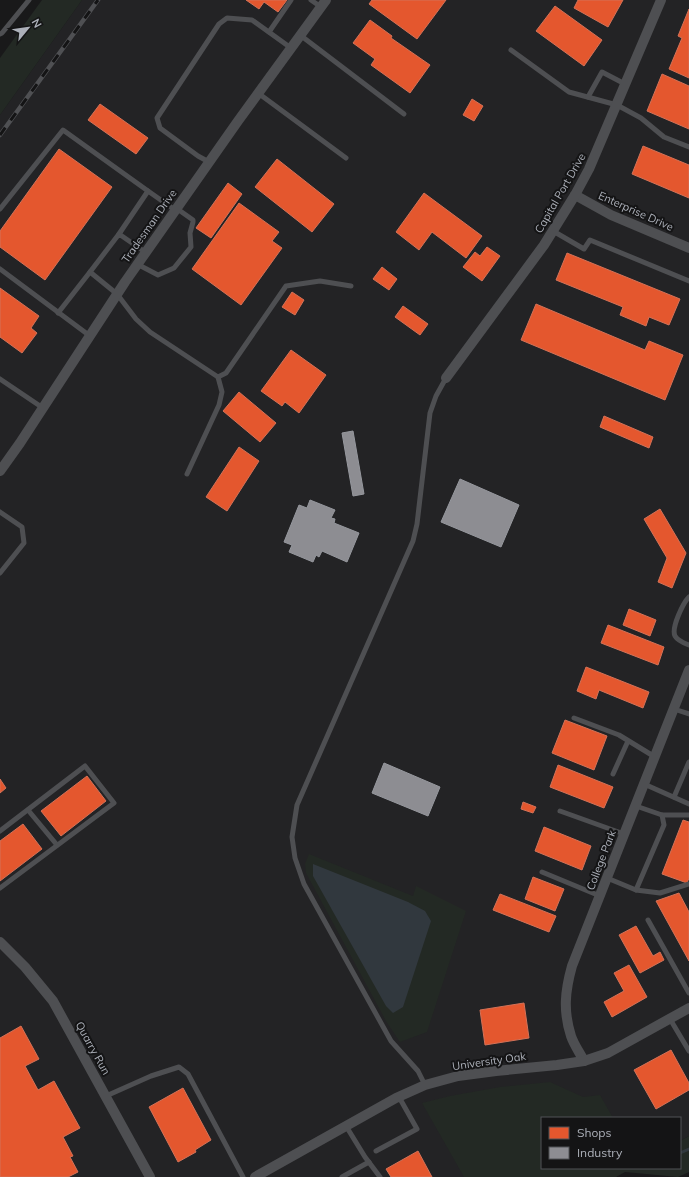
<svg xmlns="http://www.w3.org/2000/svg" width="689" height="1177" viewBox="0 0 689 1177" font-family="Mulish,sans-serif">
	<style>
		.built { fill: #232325 }
		.green { fill: #232924 }
		.water { fill: #31383e }
		.shops { fill: #e4572e; stroke: #d37258 }
		.industry { fill: #8d8d92; stroke: #96989e }
		.lines { fill: none; stroke-linecap: round; stroke-linejoin: round }
		.stream { stroke: #31383e; stroke-width: 3 }
		.lane { stroke: #4e4f52; stroke-width: 5 }
		.street { stroke: #4e4f52; stroke-width: 10 }
		.rail-casing { stroke: #4f5053; stroke-width: 4.5 }
		.rail { stroke: #141415; stroke-width: 3; stroke-dasharray: 9; stroke-linecap: butt }
		.labels { text-anchor: middle; stroke-width: 4; stroke-linejoin: round; paint-order: stroke }
		.street-label { font-size: 11px; fill: #acb0b9; stroke: #141415 }
	</style>
	<rect width="100%" height="100%" fill="#19191a"/>
	<!-- built -->
	<polygon class="built" points="82,0 689,0 689,1136 680,1141 680,1118 542,1118 542,1168 616,1177 0,1177 0,115"/>
	<!-- green -->
	<g class="green">
		<polygon points="42,0 82,0 0,115 0,58"/>
		<polygon points="309,854 413,896 416,886 466,911 427,1032 400,1042 386,1021 306,873 305,864"/>
		<polygon points="550,1082 583,1097 600,1095 613,1118 542,1118 542,1168 680,1168 680,1141 689,1136 689,1172 678,1177 625,1172 616,1177 464,1177 422,1103 450,1096 500,1087"/>
	</g>
	<!-- water -->
	<polygon class="water" points="313,864 408,902 425,911 431,921 403,1007 393,1013 386,1006 313,876"/>
	<!-- shops -->
	<g class="shops">
		<polygon points="246,0 287,0 278,12 264,2 259,9"/>
		<polygon points="372,0 446,0 417,39 369,4"/>
		<polygon points="578,0 623,0 608,27 574,8"/>
		<polygon points="555,6 602,40 584,66 536,31"/>
		<polygon points="689,9 689,78 669,69 682,38 678,36"/>
		<polygon points="370,20 392,36 391,38 430,65 410,93 371,65 375,59 353,43"/>
		<polygon points="662,74 689,86 689,129 647,111"/>
		<polygon points="472,99 483,106 474,121 463,115"/>
		<polygon points="100,104 148,138 136,154 88,120"/>
		<polygon points="643,146 689,165 689,198 632,174"/>
		<polygon points="59,149 112,187 45,280 0,247 0,231"/>
		<polygon points="277,159 334,204 312,232 255,187"/>
		<polygon points="228,183 242,194 211,238 196,228"/>
		<polygon points="424,193 482,236 466,258 432,232 419,250 396,232"/>
		<polygon points="239,203 279,232 272,241 282,248 241,305 192,269"/>
		<polygon points="487,247 500,256 482,281 463,267 475,252 480,256"/>
		<polygon points="567,253 680,299 669,325 649,317 646,326 620,315 623,307 556,280"/>
		<polygon points="382,267 397,279 389,290 373,279"/>
		<polygon points="0,288 39,316 31,328 37,333 22,353 0,337"/>
		<polygon points="292,292 304,300 295,315 282,307"/>
		<polygon points="536,304 645,350 649,341 683,355 665,400 521,340"/>
		<polygon points="403,306 428,324 420,335 395,317"/>
		<polygon points="291,350 326,375 299,413 285,402 282,406 261,391"/>
		<polygon points="239,392 276,423 260,442 223,411"/>
		<polygon points="604,416 653,437 649,448 600,427"/>
		<polygon points="239,447 259,461 227,511 206,497"/>
		<polygon points="660,509 686,553 672,588 658,582 667,558 644,519"/>
		<polygon points="629,609 656,620 650,636 623,625"/>
		<polygon points="608,625 664,647 658,665 601,643"/>
		<polygon points="586,667 649,692 643,708 599,690 596,699 577,691"/>
		<polygon points="565,720 607,736 594,770 552,753"/>
		<polygon points="558,765 613,787 604,808 550,787"/>
		<polygon points="87,776 106,801 61,836 41,811"/>
		<polygon points="0,779 6,788 0,793"/>
		<polygon points="523,802 536,807 533,813 521,809"/>
		<polygon points="683,820 689,822 689,878 687,883 662,874"/>
		<polygon points="23,824 42,849 0,881 0,841"/>
		<polygon points="544,827 591,846 582,870 535,851"/>
		<polygon points="533,877 564,889 555,911 525,899"/>
		<polygon points="679,893 689,912 689,961 656,901"/>
		<polygon points="500,894 556,916 549,932 493,910"/>
		<polygon points="636,926 653,956 660,952 664,960 640,973 619,935"/>
		<polygon points="629,965 647,997 612,1017 604,1002 624,991 614,973"/>
		<polygon points="524,1003 529,1038 485,1045 480,1010"/>
		<polygon points="21,1026 39,1059 25,1066 38,1090 54,1081 80,1128 63,1137 73,1156 70,1157 78,1172 68,1177 0,1177 0,1038"/>
		<polygon points="671,1050 689,1083 689,1090 656,1109 634,1070"/>
		<polygon points="183,1088 211,1140 195,1150 196,1152 178,1162 149,1107"/>
		<polygon points="418,1151 432,1177 391,1177 386,1169"/>
	</g>
	<!-- industry -->
	<g class="industry">
		<polygon points="353,431 364,494 353,496 342,433"/>
		<polygon points="460,479 519,505 501,547 441,522"/>
		<polygon points="310,500 335,510 331,518 335,519 334,523 359,533 347,562 322,551 319,557 316,555 313,562 289,552 292,545 284,542 299,505 307,508"/>
		<polygon points="384,763 440,787 428,816 372,793"/>
	</g>
	<g class="lines">
		<!-- stream -->
		<polyline class="stream" points="680,1153 689,1149"/>
		<!-- lane -->
		<g class="lane">
			<polyline points="311,0 321,7"/>
			<polyline points="269,32 291,0"/>
			<polyline points="0,34 2,33 29,0"/>
			<polyline points="300,35 404,114"/>
			<polyline points="511,50 569,92 617,105 641,118 664,137 689,147"/>
			<polyline points="258,93 346,158"/>
			<polyline points="588,97 602,72 625,84"/>
			<polyline points="209,162 198,156 160,128 157,118 219,24 227,18 252,20 291,48"/>
			<polyline points="0,209 63,130 148,191 175,210"/>
			<polyline points="553,231 584,249 590,240 689,281"/>
			<polyline points="119,234 148,191"/>
			<polyline points="145,252 119,234 90,272 117,294 136,319 150,332 218,377 226,373 286,286 320,281 351,286"/>
			<polyline points="137,264 158,275 174,268 191,247 190,233 193,222 193,220 176,208"/>
			<polyline points="0,269 90,336"/>
			<polyline points="58,313 90,272"/>
			<polyline points="0,379 43,408"/>
			<polyline points="187,474 219,405 222,392 218,377"/>
			<polyline points="0,512 22,527 24,543 0,573"/>
			<path d="M689 597C683 603 671 628 675 636 678 641 684 643 689 645"/>
			<polyline points="674,709 689,714"/>
			<polyline points="574,718 619,735 655,757"/>
			<polyline points="613,774 628,741"/>
			<polyline points="644,784 689,804"/>
			<polyline points="674,797 689,762"/>
			<polyline points="636,806 662,815 689,815"/>
			<polyline points="28,810 57,845"/>
			<polyline points="560,811 624,834"/>
			<polyline points="0,831 85,766 114,803 0,888"/>
			<polyline points="542,872 600,896"/>
			<polyline points="607,878 636,890 660,893 689,884"/>
			<polyline points="636,890 664,825 662,815"/>
			<polyline points="648,920 689,993"/>
			<polyline points="670,1019 689,1051"/>
			<polyline points="425,1085 418,1071 391,1041 304,884 295,858 292,837 297,805 413,541 417,524 430,413 436,396 446,378"/>
			<polyline points="106,1096 151,1076 179,1067 188,1074 243,1177"/>
			<polyline points="346,1126 365,1157 380,1177"/>
			<polyline points="376,1151 417,1129 399,1097"/>
			<polyline points="342,1177 369,1162"/>
		</g>
		<!-- street -->
		<g class="street">
			<polyline points="575,195 611,215 689,248"/>
			<polyline points="446,378 544,245 575,195 589,169 661,0"/>
			<polyline points="0,471 20,443 125,282 238,121 326,0"/>
			<polyline points="0,942 25,967 53,1001 150,1177"/>
			<path d="M584 1061C580 1053 574 1045 571 1036 563 1011 565 991 572 966L689 670"/>
			<polyline points="255,1177 396,1098 425,1085 458,1076 496,1071 557,1065 584,1061 608,1053 689,1008"/>
		</g>
		<!-- rail casing -->
		<g class="rail-casing">
			<polyline id="rail" points="0,135 98,0"/>
		</g>
		<!-- rail -->
		<use href="#rail" class="rail"/>
	</g>
	<g class="labels">
		<!-- street labels -->
		<g class="street-label">
			<text transform="translate(560 193) rotate(-60)" y="4">Capital Port Drive</text>
			<text transform="translate(636 211) rotate(24)" y="4">Enterprise Drive</text>
			<text transform="translate(149 226) rotate(-55)" y="4">Tradesman Drive</text>
			<text transform="translate(601 860) rotate(-69)" y="4">College Park</text>
			<text transform="translate(93 1048) rotate(61)" y="4">Quarry Run</text>
			<text transform="translate(489 1061) rotate(-8)" y="4">University Oak</text>
		</g>
	</g>
	<!-- legend -->
	<rect x="541" y="1117" width="140" height="52" fill="#141415" stroke="#515257"/>
	<rect x="549" y="1127" width="20" height="12" fill="#e4572e" stroke="#515257"/>
	<text x="577" y="1137" font-size="12" fill="#acb0b9">Shops</text>
	<rect x="549" y="1147" width="20" height="12" fill="#8d8d92" stroke="#515257"/>
	<text x="577" y="1157" font-size="12" fill="#acb0b9">Industry</text>
	<!-- north arrow -->
	<g transform="translate(28 28) rotate(61)" stroke="#141415" stroke-width="3" paint-order="stroke">
	<path d="M0-3L7 15L0 10L-7 15Z" fill="#acb0b9"/>
	<text y="-6" font-size="11" font-weight="bold" text-anchor="middle" fill="#acb0b9">N</text>
	</g>
</svg>
